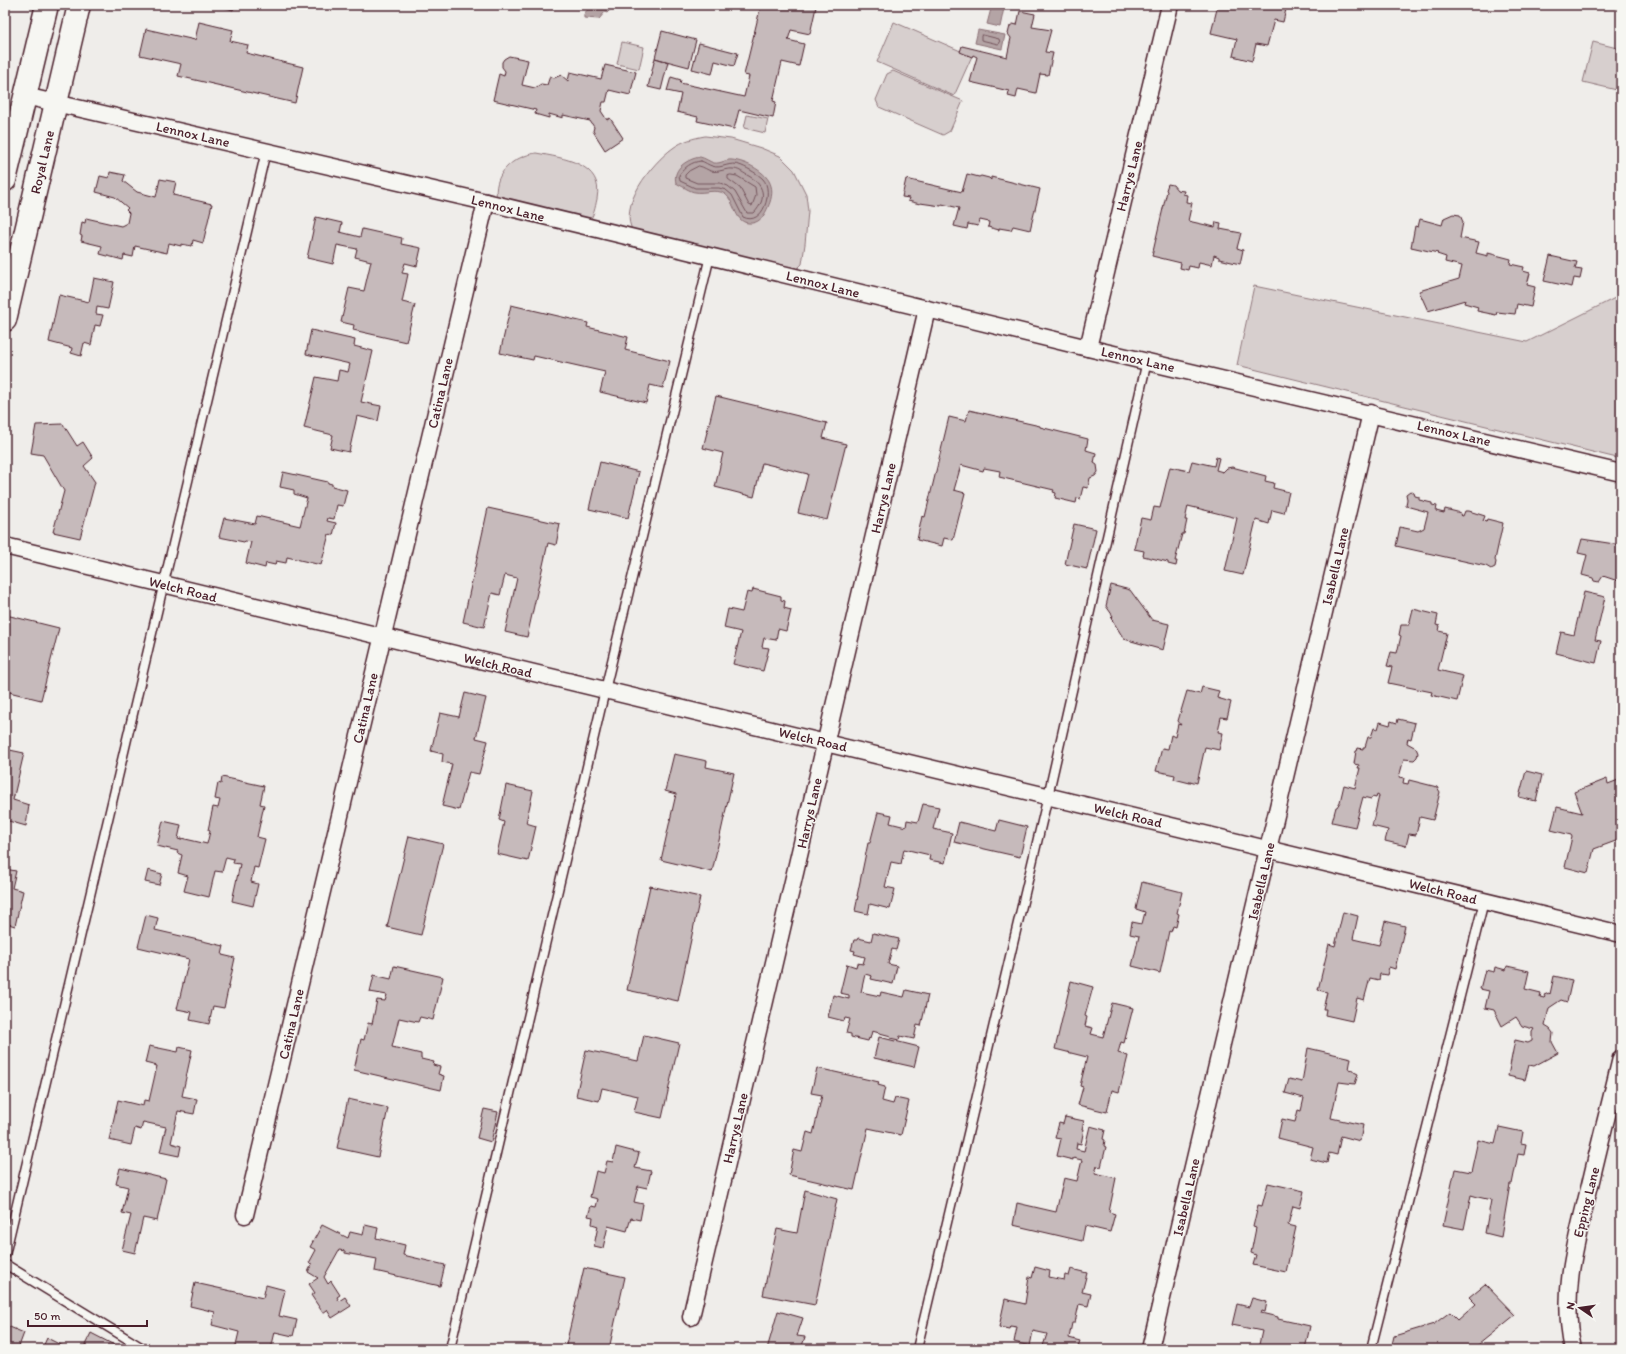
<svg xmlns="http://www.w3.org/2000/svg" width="1626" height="1354" viewBox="0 0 1626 1354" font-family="Itim,sans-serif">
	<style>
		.green { fill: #d7cfce; stroke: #90777c }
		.water { fill: #b4a4a5; stroke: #8a6f74 }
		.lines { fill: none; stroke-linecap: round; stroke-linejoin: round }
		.shore { stroke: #74545c; stroke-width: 1 }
		.building { fill: #c6babb; stroke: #4a1f2b }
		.service-casing { stroke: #4a1f2b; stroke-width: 11 }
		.minor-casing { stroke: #4a1f2b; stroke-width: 19 }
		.secondary-casing { stroke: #4a1f2b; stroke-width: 25 }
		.service { stroke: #f6f6f2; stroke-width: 8 }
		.minor { stroke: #f6f6f2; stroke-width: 16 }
		.secondary { stroke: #f6f6f2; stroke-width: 22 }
		.labels { text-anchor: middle; stroke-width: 3; stroke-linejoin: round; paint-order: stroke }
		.street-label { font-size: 14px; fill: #4a1f2b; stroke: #f6f6f2 }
	</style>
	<rect width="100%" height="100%" fill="#efedea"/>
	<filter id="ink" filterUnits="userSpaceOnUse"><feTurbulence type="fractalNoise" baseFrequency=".025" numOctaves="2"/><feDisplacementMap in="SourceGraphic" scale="8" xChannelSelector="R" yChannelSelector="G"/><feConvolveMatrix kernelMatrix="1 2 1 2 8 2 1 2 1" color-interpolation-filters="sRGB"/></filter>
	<g filter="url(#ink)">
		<!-- green -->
		<g class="green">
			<polygon points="894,22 972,56 954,96 877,62"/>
			<polygon points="622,42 644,47 639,69 617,64"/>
			<polygon points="1593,42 1621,49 1621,91 1583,82"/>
			<polygon points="893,71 963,101 950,131 943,135 879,107 876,100 887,74"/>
			<polygon points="747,115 768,119 765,133 744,128"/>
			<path d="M705 136 731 139 761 148 780 156 794 170 806 194 808 211 805 244 802 264 798 268 754 263 634 233C616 207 652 163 673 148 682 141 694 138 705 136Z"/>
			<path d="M536 153C563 158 604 163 597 199 595 208 594 215 589 222L497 200C492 174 512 157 536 153Z"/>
			<polygon points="1254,286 1527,342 1621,295 1621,459 1237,365"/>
		</g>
		<!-- water -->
		<g class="water">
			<path d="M593 5H610L611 9 607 13 605 12 599 19 584 18C583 11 589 10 593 5Z"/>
			<polygon points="992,5 1002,5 1004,8 1000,27 987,24"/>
			<polygon points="978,30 1005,35 1002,49 975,43"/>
			<path d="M700 157C705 158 710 162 714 163 721 164 726 159 732 160 745 161 768 172 771 186 773 192 771 201 768 207 765 214 761 222 752 223 734 225 736 202 725 194 716 188 704 194 695 192 691 192 680 185 676 183 672 168 688 159 700 157Z"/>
		</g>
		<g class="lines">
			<!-- shore -->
			<g class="shore">
				<polygon points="983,35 999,39 1000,43 998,44 981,40 981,36"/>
				<path d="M701 161C705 162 708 165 712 166 722 170 730 160 742 166 749 169 758 174 763 179 774 191 763 227 743 217L732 195 726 190 719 188H695L680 181 679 175C685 167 691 162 701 161Z"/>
				<path d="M699 166C704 167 707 170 711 171 719 173 725 168 733 169 738 169 742 172 747 175 764 184 768 198 754 213H747L735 192 728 186 720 183H697L685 178V175L689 171Z"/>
				<polygon points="731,175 737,176 755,187 756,195 752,206 749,205 740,188 728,179 728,176"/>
			</g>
		</g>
		<!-- building -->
		<g class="building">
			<polygon points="217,5 235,5 233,10"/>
			<polygon points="761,5 807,5 816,7 810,34 791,30 788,40 804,44 799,66 782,62 773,101 776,102 773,118 739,110 734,129 697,121 698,117 677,112 681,94 667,91 671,77 681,80 680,83 744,97 749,76 744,75"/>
			<polygon points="1218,5 1287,5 1283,22 1274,20 1267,46 1256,44 1252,61 1233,56 1237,39 1211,33"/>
			<polygon points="1020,11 1035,14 1032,27 1051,30 1045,52 1053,53 1048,75 1040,74 1036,93 1018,89 1016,98 1008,96 1009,91 970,82 977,57 973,55 972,57 960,52 962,46 1007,57 1011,38 1008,34 1010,26 1013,24 1017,25"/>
			<polygon points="199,22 233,30 230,41 248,45 246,53 303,67 295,103 178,76 181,64 140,55 146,29 195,40"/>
			<polygon points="662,31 696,40 689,67 655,58"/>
			<polygon points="699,43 738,53 734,66 715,61 712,74 692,69"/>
			<polygon points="509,56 528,60 522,85 535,88 541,84 547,85 550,76 554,78 561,75 568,81 570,72 601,79 605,65 636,72 630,95 609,90 606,102 603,102 601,111 607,120 610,118 623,138 605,150 593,131 594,127 590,121 563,115 563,118 549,114 549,118 535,114 536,110 493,100 499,74 504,76 505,71 502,67 502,62 504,59"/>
			<polygon points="655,58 668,62 661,90 648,87"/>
			<polygon points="110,172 125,175 123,181 137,192 156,197 160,179 176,182 173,195 212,204 203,243 193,240 192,246 181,244 181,246 169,243 167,253 135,246 133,257 124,255 123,260 100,254 102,246 81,241 82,236 80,235 82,222 85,223 86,218 121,226 127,223 129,213 126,210 128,208 115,197 96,192 100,176 109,178"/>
			<polygon points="967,174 979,177 981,176 989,178 991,180 991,177 1040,189 1030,230 1013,226 1011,230 999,228 999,230 988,227 989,222 980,220 978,226 968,224 967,229 954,226 959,208 942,204 941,206 920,203 920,204 908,201 909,198 902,197 906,179 962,192"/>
			<polygon points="1168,184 1173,185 1177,190 1184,191 1183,194 1187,195 1186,202 1192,203 1188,221 1215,227 1216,222 1221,223 1220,229 1241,233 1237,248 1243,250 1240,264 1219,259 1219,257 1214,255 1212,265 1199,262 1198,268 1189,266 1188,270 1180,268 1181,263 1152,256 1167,191 1166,190"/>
			<polygon points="1453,214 1460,215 1463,222 1460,238 1479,242 1476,253 1488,256 1488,253 1511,259 1510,264 1524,267 1523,271 1530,273 1527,285 1535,287 1531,307 1517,304 1515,314 1497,312 1496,315 1477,311 1478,307 1464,303 1465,300 1428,311 1419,291 1459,279 1462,266 1445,262 1446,257 1437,254 1438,253 1411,247 1415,226 1418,227 1420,219 1442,225 1444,218"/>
			<polygon points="316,217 342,223 340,232 360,237 362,229 402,238 401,244 421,248 417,266 405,263 402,273 408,274 402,302 415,305 406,342 353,330 354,325 341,322 349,288 364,291 371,261 355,257 357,249 337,245 333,264 307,258"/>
			<polygon points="1550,256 1577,262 1575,269 1582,270 1580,279 1574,278 1572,287 1544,281"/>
			<polygon points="94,278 114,282 108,309 97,307 96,314 103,315 100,326 95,325 91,345 84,343 81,356 71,353 72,348 49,342 59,295 89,302"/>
			<polygon points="511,305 588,323 587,327 628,337 625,350 670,361 663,388 650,385 646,403 600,392 605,372 534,356 533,360 500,353"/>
			<polygon points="311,330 355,340 354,346 373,351 361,402 381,406 378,421 357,416 349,452 330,448 333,435 304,428 316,377 337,381 339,370 348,372 350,364 306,354"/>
			<polygon points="716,396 827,423 823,438 846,444 827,520 798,513 808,474 762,463 754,497 715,487 723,453 703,448"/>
			<polygon points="969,410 1040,426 1040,427 1088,439 1086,450 1096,453 1094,463 1097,465 1098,472 1095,476 1090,478 1088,488 1083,487 1080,499 1077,498 1076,503 1055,498 1056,493 1053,492 1054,490 999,477 1000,471 984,468 983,471 961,465 954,490 965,493 953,540 944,538 942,546 917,540 922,516 925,517 949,417 966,421"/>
			<polygon points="63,424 77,446 83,442 93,458 84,466 95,482 80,538 53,532 64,491 43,455 31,453 36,425"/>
			<polygon points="1216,457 1219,458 1216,470 1223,472 1227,468 1232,467 1266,476 1265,481 1274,483 1273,488 1289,492 1284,513 1272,510 1269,524 1256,520 1243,575 1225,571 1237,518 1188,506 1185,520 1187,520 1184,534 1182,534 1175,561 1177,561 1176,566 1168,564 1168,562 1143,556 1144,551 1134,549 1141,518 1151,520 1154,507 1160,508 1170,467 1189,471 1192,461 1214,466"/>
			<polygon points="600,462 639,472 628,518 589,509"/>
			<polygon points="283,472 328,482 328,483 332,484 332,486 347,490 343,506 337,505 334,519 328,518 327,521 336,523 333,535 329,534 321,565 287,557 286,563 276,561 275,565 266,563 265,568 246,563 251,542 245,541 244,542 219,537 224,518 255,524 257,516 300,526 307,498 294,494 294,490 280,487"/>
			<polygon points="1410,491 1414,493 1415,496 1419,497 1419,500 1432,503 1432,505 1437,506 1436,511 1444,513 1445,509 1461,513 1460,515 1463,516 1465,511 1469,511 1485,516 1483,521 1486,522 1487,519 1503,523 1495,560 1496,562 1495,567 1491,569 1486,566 1396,546 1400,527 1418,531 1424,528 1428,512 1406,506 1407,499 1406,494"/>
			<polygon points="488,508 560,524 556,545 548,543 527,637 505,632 517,578 505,575 500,595 492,593 484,627 463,622"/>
			<polygon points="1074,524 1096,529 1087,569 1065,564"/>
			<polygon points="1582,539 1621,545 1621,582 1603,576 1599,582 1594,581 1593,578 1582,575 1587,555 1578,553"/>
			<polygon points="1111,585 1130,590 1152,620 1169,624 1163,650 1124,639 1111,618 1113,616 1106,606"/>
			<polygon points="753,589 781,596 781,600 785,601 784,608 791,610 786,631 778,629 776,640 764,638 762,647 769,648 763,671 733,664 741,632 724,628 728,609 742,612 747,592 752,593"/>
			<polygon points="1584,592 1605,597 1595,640 1601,641 1596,663 1556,653 1561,632 1574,635"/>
			<polygon points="1413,609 1438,615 1436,625 1440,626 1439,631 1447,633 1438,670 1463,676 1457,701 1431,695 1432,692 1388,683 1392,667 1387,666 1391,652 1397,653 1401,636 1399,635 1401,625 1409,625"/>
			<polygon points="6,615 59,628 41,700 5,691 5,621"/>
			<polygon points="1202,687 1219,691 1217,698 1231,702 1227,718 1221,717 1218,732 1223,733 1219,750 1205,747 1197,783 1190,781 1190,783 1174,779 1175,775 1156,771 1162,748 1168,749 1171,735 1175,737 1178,724 1181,725 1178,721 1187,691 1200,694"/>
			<polygon points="465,693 486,698 476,738 488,741 479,774 469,772 459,810 442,806 452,764 442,762 443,754 431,751 440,713 459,717"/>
			<polygon points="1398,719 1415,723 1411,739 1408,738 1407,743 1416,748 1418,753 1417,757 1414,760 1404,759 1399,777 1404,778 1403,783 1408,784 1409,780 1437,787 1440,792 1433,820 1420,817 1416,835 1409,834 1406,846 1385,841 1388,830 1372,826 1379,796 1377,795 1376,798 1372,797 1371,799 1363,797 1355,827 1332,822 1336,807 1337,807 1340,802 1344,785 1355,788 1360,768 1358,768 1359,765 1354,764 1356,751 1357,751 1358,748 1363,749 1363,747 1365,747 1368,737 1371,737 1374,728 1378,729 1380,722 1390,725 1391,721 1397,723"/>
			<polygon points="5,749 24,753 13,800 29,805 26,826 5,820"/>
			<polygon points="674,754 707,761 706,767 734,773 712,872 661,860 676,794 665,791"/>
			<polygon points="1526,771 1542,775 1536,801 1519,797"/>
			<polygon points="222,777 264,786 260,804 264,805 257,837 265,839 258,868 254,867 251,882 258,884 253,906 232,901 240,864 233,863 234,859 226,857 222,872 215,871 209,897 184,891 188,876 178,873 182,855 177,853 178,851 157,846 163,821 181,825 178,839 181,840 181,838 207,844 210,831 208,830 213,807 218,808 220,800 215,799 218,783 221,784"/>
			<polygon points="1607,779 1608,784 1621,779 1621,839 1594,849 1588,873 1565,867 1572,837 1571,835 1551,830 1557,807 1582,813 1574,792"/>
			<polygon points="506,785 533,791 526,823 536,826 528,861 497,854 504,822 499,820"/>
			<polygon points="923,804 939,807 933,829 952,833 945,863 929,860 930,855 904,849 901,864 891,862 885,887 895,889 890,909 870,904 868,914 855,911 858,896 857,896 868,843 870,843 878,812 892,815 890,823 906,827 907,820 918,822"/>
			<polygon points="999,820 1027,827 1020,857 954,842 959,822 996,831"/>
			<polygon points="409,836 443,844 421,935 387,927"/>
			<polygon points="5,869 16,871 12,888 23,891 15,926 5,923"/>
			<polygon points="148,870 162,874 159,885 145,882"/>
			<polygon points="1142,882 1182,892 1177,913 1179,914 1176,927 1173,926 1171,932 1169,931 1160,973 1132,966 1139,936 1130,934 1132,922 1142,924 1145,912 1136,909"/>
			<polygon points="650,886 700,897 678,1001 627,990"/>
			<polygon points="1343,912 1358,916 1353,939 1379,945 1385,921 1405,926 1395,969 1389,967 1387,975 1380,974 1379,980 1370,978 1364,1000 1357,998 1352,1021 1325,1015 1326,1009 1323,1009 1327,992 1318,990 1329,944 1335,946"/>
			<polygon points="146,915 158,918 155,930 224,946 222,955 235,958 224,1008 213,1006 209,1024 190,1020 192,1012 177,1009 189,959 138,947"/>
			<polygon points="873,933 899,939 896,950 892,949 888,964 897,966 893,984 871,979 872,976 865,974 861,992 880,996 881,992 904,997 906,990 928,995 921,1026 917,1025 914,1039 900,1036 899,1040 890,1038 891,1036 872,1031 870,1039 869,1038 868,1041 851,1037 851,1034 846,1033 850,1019 845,1018 844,1021 828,1017 833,995 849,999 849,995 840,993 847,964 856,967 857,963 863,964 865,957 854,954 855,951 851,950 854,940 857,940 858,938 871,941"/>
			<polygon points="394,966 443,977 433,1020 420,1017 418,1022 399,1018 392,1047 421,1054 421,1059 434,1062 433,1065 440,1067 438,1074 444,1076 441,1090 354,1070 361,1039 364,1040 368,1023 372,1024 377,1000 385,1001 387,995 370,992 374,975 391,979"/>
			<polygon points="1507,966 1529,971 1525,989 1541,993 1540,997 1544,998 1545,997 1544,995 1549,993 1550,994 1554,976 1572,980 1567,1002 1561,1000 1549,1008 1545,1026 1550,1029 1553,1033 1552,1042 1558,1053 1534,1066 1529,1065 1525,1080 1508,1076 1515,1040 1528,1043 1532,1041 1532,1032 1534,1029 1522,1026 1516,1017 1502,1026 1494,1010 1485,1008 1489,991 1480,989 1485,970 1494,972 1495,967 1506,970"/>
			<polygon points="1071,981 1093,987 1085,1016 1087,1017 1085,1026 1093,1028 1091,1034 1103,1037 1112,1003 1133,1008 1124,1043 1121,1042 1118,1053 1128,1056 1119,1092 1112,1090 1107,1112 1078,1105 1083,1087 1080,1086 1087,1057 1055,1049"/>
			<polygon points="644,1035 679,1043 662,1118 634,1112 638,1096 602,1088 599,1101 576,1096 586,1050 638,1061"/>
			<polygon points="879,1037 919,1047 914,1067 874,1058"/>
			<polygon points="149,1046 178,1052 179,1047 192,1050 182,1096 197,1099 194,1114 178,1111 171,1143 181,1146 179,1156 160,1152 166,1127 143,1122 141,1130 135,1128 131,1145 109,1140 118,1100 143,1106 144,1100 149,1101 157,1066 145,1063"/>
			<polygon points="1308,1048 1351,1058 1349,1069 1354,1070 1354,1072 1358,1074 1355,1084 1339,1082 1331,1118 1363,1125 1360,1141 1341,1136 1337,1155 1329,1153 1327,1163 1310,1159 1313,1147 1278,1138 1282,1119 1295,1122 1298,1110 1301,1111 1304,1098 1285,1093 1289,1079 1302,1082"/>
			<polygon points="817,1068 879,1082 878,1085 885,1087 882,1101 893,1104 895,1098 909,1101 901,1135 868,1128 854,1190 789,1175 794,1150 802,1152 807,1132 813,1134 822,1095 811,1093"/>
			<polygon points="348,1099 388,1108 378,1157 337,1148"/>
			<polygon points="484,1109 498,1112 491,1142 477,1138"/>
			<polygon points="1065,1117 1084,1121 1082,1129 1084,1129 1081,1144 1077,1143 1076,1149 1084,1151 1090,1126 1105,1130 1103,1139 1105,1140 1104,1146 1106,1147 1101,1167 1097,1166 1095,1173 1116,1178 1109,1212 1115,1214 1110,1232 1085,1226 1082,1241 1013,1225 1017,1203 1056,1212 1064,1178 1077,1181 1082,1160 1073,1158 1073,1160 1057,1156 1061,1139 1055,1138 1059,1123 1063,1124"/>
			<polygon points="1499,1127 1523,1132 1521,1143 1526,1144 1524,1155 1518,1154 1512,1184 1510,1184 1501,1237 1485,1233 1491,1200 1478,1197 1471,1195 1464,1229 1443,1225 1455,1169 1471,1172 1478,1140 1495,1144"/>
			<polygon points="616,1147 639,1153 635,1168 651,1171 647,1188 638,1186 634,1202 643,1204 640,1220 631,1218 627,1231 608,1226 603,1248 594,1246 598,1226 592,1224 593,1217 588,1216 591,1206 596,1207 598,1199 590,1197 596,1171 604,1173 607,1161 613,1162"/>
			<polygon points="120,1168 166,1179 157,1221 143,1218 135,1253 122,1250 131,1215 122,1213 128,1187 116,1184"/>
			<polygon points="1268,1183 1304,1191 1300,1208 1293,1206 1288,1225 1296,1227 1286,1272 1253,1265 1256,1255 1251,1253 1256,1228 1253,1227 1258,1205 1262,1206"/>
			<polygon points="805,1190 837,1199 815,1305 763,1295 777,1229 797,1233"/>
			<polygon points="322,1225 348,1238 350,1232 363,1235 365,1225 378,1228 376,1238 405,1245 403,1255 445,1265 440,1286 375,1271 377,1259 345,1253 345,1251 339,1250 324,1277 328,1284 331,1281 340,1295 337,1297 339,1301 345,1297 351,1306 332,1318 327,1310 323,1313 311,1295 315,1293 309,1284 318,1278 308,1272 312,1264 309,1263 316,1250 310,1247"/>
			<polygon points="1035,1267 1050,1271 1049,1277 1064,1280 1065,1275 1069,1276 1071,1269 1087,1273 1082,1292 1091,1294 1088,1306 1079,1304 1075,1323 1072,1323 1069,1338 1080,1341 1077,1349 1050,1349 1043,1346 1047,1334 1033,1331 1030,1346 1014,1342 1017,1327 1010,1326 1009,1329 999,1327 1005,1299 1025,1304 1029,1277 1032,1278"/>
			<polygon points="584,1268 625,1277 609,1349 565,1349"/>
			<polygon points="195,1283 263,1298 266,1285 285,1290 279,1316 297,1320 293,1336 275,1332 271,1349 235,1349 239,1332 212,1325 215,1312 190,1306"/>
			<polygon points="1485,1284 1515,1315 1473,1349 1391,1349 1394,1336 1434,1324 1450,1312 1458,1320 1476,1304 1469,1297"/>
			<polygon points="1252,1298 1267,1302 1265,1312 1262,1311 1261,1313 1278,1317 1278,1319 1310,1326 1305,1349 1258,1349 1262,1331 1232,1325 1237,1304 1249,1307"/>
			<polygon points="778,1311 803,1318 797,1336 805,1337 801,1349 767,1349"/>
			<polygon points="5,1325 24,1333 18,1349 5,1349"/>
			<polygon points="91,1333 118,1347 117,1349 83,1349"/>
			<polygon points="47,1338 69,1349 42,1349"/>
		</g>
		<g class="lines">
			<!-- service casing -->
			<g class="service-casing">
				<g id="service">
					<polyline points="5,1255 266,151"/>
					<polyline points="5,1264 144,1349"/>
					<polyline points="450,1349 605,690 710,256"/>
					<polyline points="917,1349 1048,796 1147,361"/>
					<polyline points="1371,1349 1484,901"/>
				</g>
			</g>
			<!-- minor casing -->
			<g class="minor-casing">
				<g id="minor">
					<polyline points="25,96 486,202 1088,348 1621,473"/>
					<polyline points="1088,348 1170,5"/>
					<polyline points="5,546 1621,934"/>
					<polyline points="245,1215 486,202"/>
					<polyline points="691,1317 927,309"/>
					<polyline points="1150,1349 1371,413"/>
					<path d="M1573 1349C1560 1293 1577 1238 1590 1185 1600 1142 1611 1100 1621 1058"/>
				</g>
			</g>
			<!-- secondary casing -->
			<g class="secondary-casing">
				<g id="secondary">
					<polyline points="5,180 47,5"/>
					<polyline points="5,320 79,5"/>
				</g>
			</g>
			<!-- service -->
			<use href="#service" class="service"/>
			<!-- minor -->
			<use href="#minor" class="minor"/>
			<!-- secondary -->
			<use href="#secondary" class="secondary"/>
		</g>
	</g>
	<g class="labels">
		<!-- street labels -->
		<g class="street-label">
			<text transform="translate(193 134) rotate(13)" y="5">Lennox Lane</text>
			<text transform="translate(42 162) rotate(-77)" y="5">Royal Lane</text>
			<text transform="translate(1129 176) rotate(-76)" y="5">Harrys Lane</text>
			<text transform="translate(508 208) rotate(14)" y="5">Lennox Lane</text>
			<text transform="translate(823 284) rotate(14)" y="5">Lennox Lane</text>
			<text transform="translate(1138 359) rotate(13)" y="5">Lennox Lane</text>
			<text transform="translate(440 393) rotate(-77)" y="5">Catina Lane</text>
			<text transform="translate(1454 433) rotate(13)" y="5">Lennox Lane</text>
			<text transform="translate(883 498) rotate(-77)" y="5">Harrys Lane</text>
			<text transform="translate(1335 566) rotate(-77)" y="5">Isabella Lane</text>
			<text transform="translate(183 589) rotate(14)" y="5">Welch Road</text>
			<text transform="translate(498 665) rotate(13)" y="5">Welch Road</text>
			<text transform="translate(365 708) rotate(-77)" y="5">Catina Lane</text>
			<text transform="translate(813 739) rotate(13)" y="5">Welch Road</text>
			<text transform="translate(809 813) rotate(-77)" y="5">Harrys Lane</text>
			<text transform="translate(1128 815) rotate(13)" y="5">Welch Road</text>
			<text transform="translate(1261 881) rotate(-77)" y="5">Isabella Lane</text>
			<text transform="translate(1443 891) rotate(14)" y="5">Welch Road</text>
			<text transform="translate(291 1024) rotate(-77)" y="5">Catina Lane</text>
			<text transform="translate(735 1128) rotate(-77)" y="5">Harrys Lane</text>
			<text transform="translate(1186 1197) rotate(-77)" y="5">Isabella Lane</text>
			<text transform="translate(1586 1202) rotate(-76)" y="5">Epping Lane</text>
		</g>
	</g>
	<!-- margin -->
	<rect width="1626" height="1354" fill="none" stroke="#f6f6f2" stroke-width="20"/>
	<rect x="10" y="10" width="1606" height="1334" fill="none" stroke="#4a1f2b" stroke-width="1.5" filter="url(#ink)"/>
	<!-- north arrow -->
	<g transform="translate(1580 1308) rotate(283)" stroke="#f6f6f2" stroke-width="3" paint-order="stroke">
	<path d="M0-3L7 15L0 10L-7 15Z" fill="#4a1f2b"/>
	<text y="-6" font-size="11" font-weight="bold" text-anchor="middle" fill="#4a1f2b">N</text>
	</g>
	<!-- scale -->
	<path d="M28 1320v6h119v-6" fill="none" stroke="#4a1f2b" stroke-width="2"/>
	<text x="34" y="1320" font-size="12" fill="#4a1f2b" stroke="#f6f6f2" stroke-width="3" paint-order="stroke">50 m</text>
</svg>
